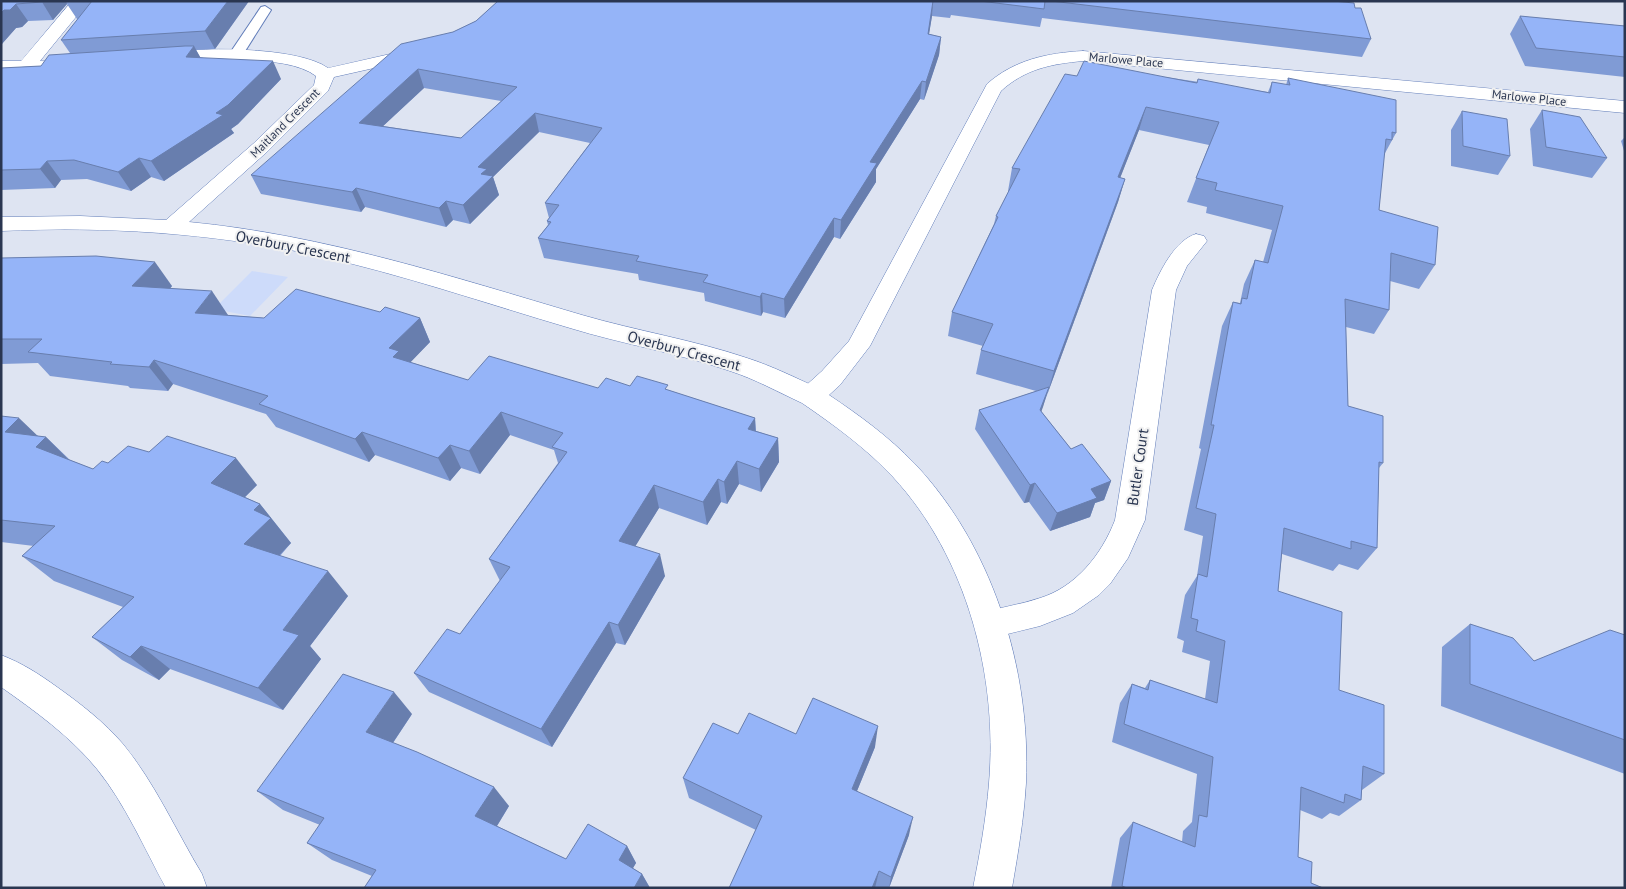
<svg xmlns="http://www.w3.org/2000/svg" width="1626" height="889" viewBox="0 0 1626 889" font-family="'PT Sans',sans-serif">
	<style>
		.built { fill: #cddbfa }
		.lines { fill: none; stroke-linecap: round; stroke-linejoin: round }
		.lane-casing { stroke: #607cb9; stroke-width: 2 }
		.street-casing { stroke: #607cb9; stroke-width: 1 }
		.secondary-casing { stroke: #607cb9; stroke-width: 1 }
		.lane { fill: #fff; fill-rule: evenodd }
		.street { fill: #fff; fill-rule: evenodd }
		.secondary { fill: #fff; fill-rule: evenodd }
		.wall { fill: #809bd5; fill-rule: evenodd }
		.shaded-wall { fill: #687eae }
		.building { fill: #95b4f8; stroke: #687eae; fill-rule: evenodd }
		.labels { text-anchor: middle; stroke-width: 4; stroke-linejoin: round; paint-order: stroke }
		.far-street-label { font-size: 12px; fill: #2a3651; stroke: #f1f1f1 }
		.street-label { font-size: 15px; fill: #2a3651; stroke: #f1f1f1 }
	</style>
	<rect width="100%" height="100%" fill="#dee4f2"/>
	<!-- built -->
	<polygon class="built" points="252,271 288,277 250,316 214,309"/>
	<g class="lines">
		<!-- lane casing -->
		<g class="lane-casing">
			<polygon id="lane" points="265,6 271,10 242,56 240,59 230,59 228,56 261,7"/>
		</g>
		<!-- street casing -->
		<g class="street-casing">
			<g id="street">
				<polygon points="72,1 89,1 40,61 63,62 66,66 63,70 25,72 1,71 1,61 21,61"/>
				<path d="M417 48 423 49 426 53 423 57 334 77 328 91 268 151 189 222C325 235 453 277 582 315 637 331 694 340 747 358 772 366 796 378 820 389L824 396 820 403 811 406 802 403C778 392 755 379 730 371 678 353 622 344 570 328 485 303 401 274 315 255 211 233 106 226 1 231V217L80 216 166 220 254 143 314 85 316 76C284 52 202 62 162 64L156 63 153 59 156 55C192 46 298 46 328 68Z"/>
				<path d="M1196 234 1204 236 1207 241 1187 266 1176 290 1145 520 1128 558 1110 584 1099 595 1073 613 1040 626 991 638 980 634 975 624 980 614C999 607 1020 605 1040 598 1076 587 1102 554 1115 520L1152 290C1160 271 1175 240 1196 234Z"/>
				<path d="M1 655C22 663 39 674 57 687 81 704 104 722 123 744 155 783 176 831 202 874L207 888H166C144 848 126 805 97 769 70 736 35 711 1 687Z"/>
			</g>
		</g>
		<!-- secondary casing -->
		<g class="secondary-casing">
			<path id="secondary" d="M1083 51 1625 101V113L1083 61C1051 64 1025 69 1001 91L870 346 840 385 829 395C859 415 889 437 914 463 993 546 1031 670 1026 783 1024 818 1018 853 1012 888H973C980 853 986 819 989 783 998 676 967 557 893 477 866 448 834 425 802 403L798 396 802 389 822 371 849 341 987 84C1014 60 1047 53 1083 51Z"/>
		</g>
		<!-- lane -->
		<use href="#lane" class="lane"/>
		<!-- street -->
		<use href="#street" class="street"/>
		<!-- secondary -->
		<use href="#secondary" class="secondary"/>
	</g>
	<!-- wall -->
	<g class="wall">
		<polygon points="1,1 249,1 215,49 196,50 200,57 281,79 238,124 231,129 234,133 164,181 151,177 131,191 87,179 61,180 55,188 1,190 1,68 41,66 70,53 61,40 78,19 77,19 67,4 53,20 28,21 22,27 16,28 1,45"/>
		<path d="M498 1H1333L1355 8 1371 39 1362 57 1042 18 1040 27 951 15 950 18 932 16 929 34 941 37 939 55 924 100 920 99 876 169V182L840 239 834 237 785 318 763 312 761 316 705 301 704 293 639 280 638 274 544 258 538 238 548 225 547 221 549 218 545 203 590 143 539 132 493 177 499 195 470 224 453 220 446 227 365 207 361 212 261 194 251 175 453 32 476 21ZM424 88 501 101 461 138 383 126Z"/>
		<polygon points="1520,16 1625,26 1625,77 1525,66 1510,34"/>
		<polygon points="1165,77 1268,92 1272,82 1286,85 1288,78 1396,133 1384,155 1379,210 1435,265 1419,289 1390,281 1389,310 1374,334 1346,327 1348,406 1383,463 1379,468 1377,548 1358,570 1339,564 1333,571 1282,554 1278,591 1339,690 1384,774 1362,790 1361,800 1339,816 1330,813 1322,819 1300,810 1298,857 1311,883 1323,888 1111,888 1120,838 1133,822 1182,842 1183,831 1192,822 1197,774 1112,742 1120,703 1132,684 1145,688 1150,680 1205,699 1210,661 1182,652 1184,641 1177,638 1185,595 1197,576 1203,536 1184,530 1201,449 1199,448 1222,326 1233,302 1240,303 1244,284 1255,260 1263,262 1272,230 1206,213 1207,207 1187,202 1209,145 1139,130 1120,178 1125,179 1118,202 1047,395 1041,411 1071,449 1111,481 1104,500 1095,503 1090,517 1050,531 1029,502 1024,503 975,429 979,410 1036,391 976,374 981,350 983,346 948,336 952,312 994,224 996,216 1009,191 1008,191 1012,168"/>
		<polygon points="1542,110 1607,158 1592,178 1533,166 1530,129"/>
		<polygon points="1462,111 1510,156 1498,175 1451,166 1451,130"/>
		<polygon points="1625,137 1625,154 1621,141"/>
		<polygon points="1,258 172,286 170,289 228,315 264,318 380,312 420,318 430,342 410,362 468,380 598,388 630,386 668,390 755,418 756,431 778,438 779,462 761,492 739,484 727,504 721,502 707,525 659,508 635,546 665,576 625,645 616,643 552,747 429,692 414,673 460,634 500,581 489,559 558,463 554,450 510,435 480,474 461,468 450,481 375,455 369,462 276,427 266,414 173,384 168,391 130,388 128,386 50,376 38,363 1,364"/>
		<polygon points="1,416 38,436 46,437 70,460 93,469 108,463 257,485 245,497 260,504 291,543 280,556 348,596 310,646 321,659 283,710 170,669 159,680 122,660 92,637 123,607 54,581 22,556 34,546 1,542"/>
		<polygon points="1470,624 1534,661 1625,635 1625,774 1441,706 1442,647"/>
		<polygon points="412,714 393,743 509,806 497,826 566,859 627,846 636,863 633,868 642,874 650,888 364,888 372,876 332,860 307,843 320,825 283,810 257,791"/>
		<polygon points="738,734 796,734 875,747 857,791 909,835 889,888 877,888 875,887 875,888 729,888 756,830 689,798 683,778"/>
	</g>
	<!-- shaded-wall -->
	<g class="shaded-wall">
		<polygon points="43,1 66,1 67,4 53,20 42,2"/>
		<polygon points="228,1 249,1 215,49 205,31"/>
		<polygon points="933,1 932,16 926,52 928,34"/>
		<polygon points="16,4 28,21 22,27 16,28 1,45 1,13 4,10"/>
		<polygon points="941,37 939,55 924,100 926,82"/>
		<polygon points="194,46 204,64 186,57"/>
		<polygon points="273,61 281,79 238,124 231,129 234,133 164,181 151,161 216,113"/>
		<polygon points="418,69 424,88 367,141 359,123"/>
		<polygon points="922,81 920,99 876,169 876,182 840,239 841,220 870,162"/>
		<polygon points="1146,107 1139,130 1111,201 1118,177"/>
		<polygon points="535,113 539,132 493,177 499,195 470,224 463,205 478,167"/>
		<polygon points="139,158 151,177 131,191 118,172"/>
		<polygon points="47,161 61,180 55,188 40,169"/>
		<polygon points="1125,179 1118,202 1047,395 1054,371"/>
		<polygon points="356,188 365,207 361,212 352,192"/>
		<polygon points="446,201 453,220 446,227 439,208"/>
		<polygon points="834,218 834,237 785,318 784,299"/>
		<polygon points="155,262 172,286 150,310 132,286"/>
		<polygon points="212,291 228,315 195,313"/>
		<polygon points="762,293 763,312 761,316 760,297"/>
		<polygon points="420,318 430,342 407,366 405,381 389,348"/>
		<polygon points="154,360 173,384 168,391 149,367"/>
		<polygon points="1049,387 1043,407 1035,429 1040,410"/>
		<polygon points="501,412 510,435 480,474 469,451"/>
		<polygon points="19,418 42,440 46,437 73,464 64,474 5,432"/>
		<polygon points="755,418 756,441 748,429"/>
		<polygon points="362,432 375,455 369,462 355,439"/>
		<polygon points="778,438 779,462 761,492 759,469"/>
		<polygon points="450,445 461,468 450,481 438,458"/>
		<polygon points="236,458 257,485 233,509 211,483"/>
		<polygon points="737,461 739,484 727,504 724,482"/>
		<polygon points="718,479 721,502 707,525 703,502"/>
		<polygon points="1111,481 1104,500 1095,503 1090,517 1050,531 1057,513 1091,489"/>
		<polygon points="1035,483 1029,502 1024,503 1030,485"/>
		<polygon points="654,485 659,508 625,563 619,541"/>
		<polygon points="260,504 291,543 266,569 244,544 254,510"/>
		<polygon points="660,554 665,576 625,645 618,625"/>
		<polygon points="328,571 348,596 310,646 321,659 283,710 258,688 283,630"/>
		<polygon points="609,622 616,643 552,747 541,729"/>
		<polygon points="141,646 170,669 159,680 130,657"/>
		<polygon points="394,692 412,714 386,753 366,732"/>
		<polygon points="878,726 875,747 850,808 852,789"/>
		<polygon points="494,787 509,806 492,834 475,816"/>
		<polygon points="913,817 909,835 889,888 891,877"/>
		<polygon points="627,846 636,863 628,876 619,860"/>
		<polygon points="879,871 875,888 872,888"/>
		<polygon points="642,874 650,888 634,888"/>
	</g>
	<!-- building -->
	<g class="building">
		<polygon points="1,1 43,1 42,2 16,4 10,10 4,10 1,13"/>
		<polygon points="92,1 228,1 205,31 61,40"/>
		<path d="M498 1H933L928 34 941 37 926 82 922 81 870 162 877 163 841 220 834 218 784 299 762 293 760 297 703 282 708 275 636 261 639 256 538 238 551 222 547 221 559 205 545 203 602 128 535 113 478 167 487 169 481 174 493 176 463 205 446 201 439 208 356 188 352 192 251 175 401 44 453 32 476 21ZM418 69 517 87 461 138 359 123Z"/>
		<polygon points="980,1 1045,1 1044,9"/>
		<polygon points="1051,1 1333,1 1354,3 1355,8 1361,8 1371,39"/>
		<polygon points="1520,16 1625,26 1625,57 1536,48"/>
		<polygon points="185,46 194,46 186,57 273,61 228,105 216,113 223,115 151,161 139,158 118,172 74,160 47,161 40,169 1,170 1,68 41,66 49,55"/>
		<polygon points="1084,61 1165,77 1197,83 1198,79 1270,93 1272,82 1290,85 1288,78 1396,100 1396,133 1392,132 1392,140 1386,139 1379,210 1438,227 1435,265 1391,253 1389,310 1345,299 1348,406 1383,416 1383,463 1379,462 1377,548 1351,541 1351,549 1284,528 1278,591 1342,612 1339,690 1384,705 1384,774 1363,766 1361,800 1345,794 1344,803 1301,787 1298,857 1312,862 1311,883 1323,888 1127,888 1122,886 1133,822 1195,847 1199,815 1207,817 1213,757 1124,724 1132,684 1148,690 1150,680 1217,703 1225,641 1196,631 1198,620 1191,618 1198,574 1207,577 1216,514 1196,508 1214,425 1211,425 1233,302 1241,304 1242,298 1247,299 1255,260 1268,263 1283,206 1215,190 1217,183 1196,178 1219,122 1146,107 1118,177 1125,179 1054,371 981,350 993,324 952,312 998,217 996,216 1020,169 1012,168 1065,74 1077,76"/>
		<polygon points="1542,110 1580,117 1607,158 1546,147"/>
		<polygon points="1462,111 1507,119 1510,156 1463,146"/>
		<polygon points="96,256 155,262 132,286 212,291 195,313 264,318 296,289 380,312 385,307 420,318 389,348 399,351 393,357 468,380 489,356 598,388 606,378 630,386 637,376 668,385 665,389 755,418 748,429 778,438 759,469 737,461 724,482 718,479 703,502 654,485 619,541 660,554 618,625 609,622 541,729 414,673 447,629 460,634 510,567 489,559 567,452 552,447 563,433 501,412 469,451 450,445 438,458 362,432 355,439 259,404 268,396 154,360 149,367 110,364 112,362 28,352 42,339 1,339 1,258"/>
		<polygon points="1049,387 1040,410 1071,449 1082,444 1111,481 1091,489 1097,498 1057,513 1035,483 1030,485 979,410"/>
		<polygon points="1,416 19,418 5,432 46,437 36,447 93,469 102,461 108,463 128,446 149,452 167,436 236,458 211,483 260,504 254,510 271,518 244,544 328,571 283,630 299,635 258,688 141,646 130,657 92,637 134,597 22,556 55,526 1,520"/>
		<polygon points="1470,624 1513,638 1534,661 1610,630 1625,635 1625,740 1470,684"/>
		<polygon points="343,674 394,692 366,732 417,752 494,787 475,816 566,859 588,824 627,846 619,860 642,874 634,888 364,888 376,870 307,843 324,818 257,791"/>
		<polygon points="813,698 878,726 852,789 913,817 891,877 879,871 872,888 729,888 762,816 683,778 713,723 738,734 749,713 796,734"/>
	</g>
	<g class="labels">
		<!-- far-street labels -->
		<g class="far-street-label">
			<text transform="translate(1126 60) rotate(5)" y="4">Marlowe Place</text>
			<text transform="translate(1529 98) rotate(6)" y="4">Marlowe Place</text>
			<text transform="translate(285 123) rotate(-45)" y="4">Maitland Crescent</text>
		</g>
		<!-- street labels -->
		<g class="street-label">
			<text transform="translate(293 247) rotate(11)" y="5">Overbury Crescent</text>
			<text transform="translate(684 351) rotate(15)" y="5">Overbury Crescent</text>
			<text transform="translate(1138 467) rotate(-82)" y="5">Butler Court</text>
		</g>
	</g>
	<!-- border -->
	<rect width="1626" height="889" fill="none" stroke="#2a3651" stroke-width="5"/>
</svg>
